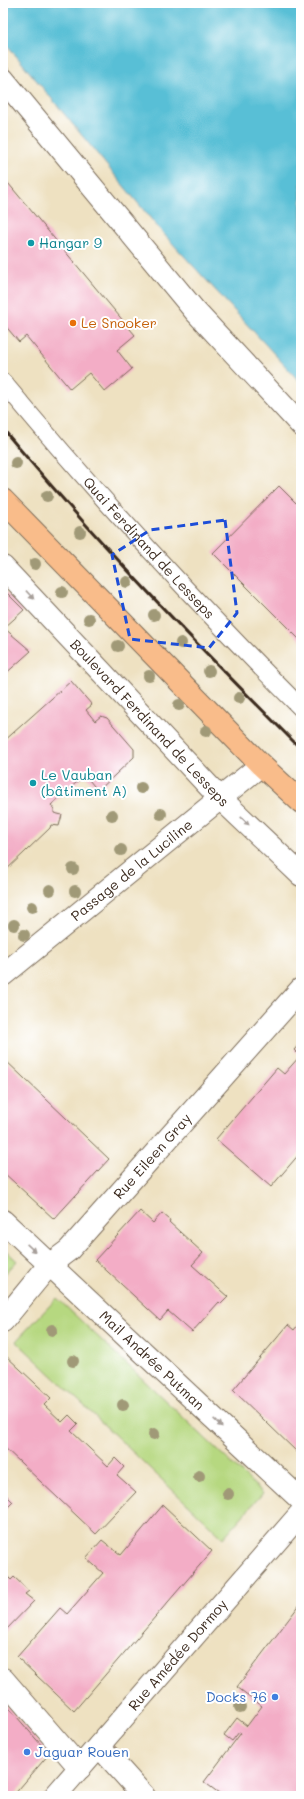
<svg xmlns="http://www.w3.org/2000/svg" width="304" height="1799" viewBox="0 0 304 1799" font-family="Mali,sans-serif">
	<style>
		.green { fill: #b6d880; stroke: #78814f }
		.water { fill: #58bfd6; stroke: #4a747a }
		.building { fill: #f3adc6 }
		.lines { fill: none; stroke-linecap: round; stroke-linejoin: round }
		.lane-casing { stroke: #7a6a57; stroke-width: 19 }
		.street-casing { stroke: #7a6a57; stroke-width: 24 }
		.primary-casing { stroke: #7a6a57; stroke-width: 24 }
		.lane { stroke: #fff; stroke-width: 17 }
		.street { stroke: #fff; stroke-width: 22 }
		.primary { stroke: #f9bc8a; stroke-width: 22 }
		.rail { stroke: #3b2a1e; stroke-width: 3 }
		.tree { fill: #a09977 }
		.oneway { fill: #a79f9a }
		.marked { fill: none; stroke: #1d4ed8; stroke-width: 3; stroke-dasharray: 8 5; stroke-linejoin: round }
		.culture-dot { fill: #0f9aa8; stroke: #fff; stroke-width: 1.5 }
		.food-dot { fill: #e8710a; stroke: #fff; stroke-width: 1.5 }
		.shop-dot { fill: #3f7fe0; stroke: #fff; stroke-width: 1.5 }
		.labels { text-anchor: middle; stroke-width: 4; stroke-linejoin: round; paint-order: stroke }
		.culture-label { font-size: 14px; fill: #0d838f; stroke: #fff; text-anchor: start }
		.food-label { font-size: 14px; fill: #c56008; stroke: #fff; text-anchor: start }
		.street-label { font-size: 14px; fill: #3b2a1e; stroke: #fff }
		.shop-label { font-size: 14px; fill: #366cbe; stroke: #fff; text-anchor: end }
	</style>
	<rect width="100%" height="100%" fill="#fff"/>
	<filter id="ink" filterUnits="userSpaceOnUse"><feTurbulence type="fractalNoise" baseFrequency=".025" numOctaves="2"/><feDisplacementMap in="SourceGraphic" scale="8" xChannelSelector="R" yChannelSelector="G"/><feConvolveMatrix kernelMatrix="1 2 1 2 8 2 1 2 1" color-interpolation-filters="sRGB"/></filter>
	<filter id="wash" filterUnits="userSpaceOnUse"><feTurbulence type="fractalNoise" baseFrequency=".012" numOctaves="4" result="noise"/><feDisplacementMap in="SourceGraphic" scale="16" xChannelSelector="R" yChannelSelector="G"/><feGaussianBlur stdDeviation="0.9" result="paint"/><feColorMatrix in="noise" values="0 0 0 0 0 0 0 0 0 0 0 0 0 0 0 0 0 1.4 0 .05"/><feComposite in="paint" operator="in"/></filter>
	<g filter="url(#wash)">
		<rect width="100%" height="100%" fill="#eee1c1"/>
		<!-- green -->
		<g class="green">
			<polygon points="3,1248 17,1261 3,1276"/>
			<polygon points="57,1298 263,1493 223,1538 16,1341"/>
		</g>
		<!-- water -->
		<polygon class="water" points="3,3 301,3 301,383 161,231 3,40"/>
		<g id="blocks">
			<!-- building -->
			<g class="building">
				<polygon points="3,177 135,335 117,350 132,369 105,392 89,373 70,389 26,336 19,342 3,323"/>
				<polygon points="279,486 301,508 301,641 213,553"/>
				<polygon points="3,589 24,610 4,628 31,651 3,676"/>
				<polygon points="71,681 92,705 86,710 95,721 101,716 107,718 134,749 134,757 98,791 85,775 51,805 54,809 54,813 62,815 59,826 51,825 50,828 3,873 3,742"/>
				<polygon points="301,1042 301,1152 271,1187 216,1139 277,1068 284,1074 300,1056 294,1050"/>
				<polygon points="3,1058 109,1159 54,1219 3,1172"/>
				<polygon points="140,1211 153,1223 162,1213 170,1220 169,1222 203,1253 192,1265 228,1297 221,1304 219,1302 192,1332 168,1311 160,1320 95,1260"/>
				<polygon points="301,1321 301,1450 298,1453 233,1390 288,1325 294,1330"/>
				<polygon points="5,1355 51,1398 44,1405 62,1422 69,1415 78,1424 71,1431 108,1466 115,1458 124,1467 117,1475 136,1492 96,1534 3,1446 3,1357"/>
				<polygon points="4,1493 13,1502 3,1512 3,1494"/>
				<polygon points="163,1505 212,1551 74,1711 17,1657 60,1608 67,1614 103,1573 86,1558 102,1540 121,1555"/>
				<polygon points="3,1566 8,1570 5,1574 11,1580 14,1577 29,1591 25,1594 34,1601 3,1633"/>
				<polygon points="301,1603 301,1796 223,1796 204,1782 241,1733 239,1732 232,1741 224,1735 237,1718 247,1726 262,1706 237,1687"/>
				<polygon points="3,1701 49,1754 13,1796 3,1796"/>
			</g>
		</g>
	</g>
	<g filter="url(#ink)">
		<use href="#blocks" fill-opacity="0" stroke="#7a6a57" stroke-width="1"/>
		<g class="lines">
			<!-- lane casing -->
			<g class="lane-casing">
				<g id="lane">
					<path id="s1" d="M3 382C97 495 197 604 301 708"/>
				</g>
			</g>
			<!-- street casing -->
			<g class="street-casing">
				<g id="street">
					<polyline points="3,79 195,311 301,425"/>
					<path id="s2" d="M3 567 220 798 301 875"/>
					<path id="s3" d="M3 975 261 765"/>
					<path id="s4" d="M3 1221 301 1500"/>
					<path id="s5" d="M3 1321 49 1265 69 1250 301 989"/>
					<polyline points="3,1679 80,1768"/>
					<polyline points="99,1746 144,1796"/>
					<path id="s6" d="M55 1796 301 1513"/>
				</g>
			</g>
			<!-- primary casing -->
			<g class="primary-casing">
				<polyline id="primary" points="3,500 261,765 301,802"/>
			</g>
			<!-- lane -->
			<use href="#lane" class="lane"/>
			<!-- street -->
			<use href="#street" class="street"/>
			<!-- primary -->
			<use href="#primary" class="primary"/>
			<!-- rail -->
			<path class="rail" d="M3 429C96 541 198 646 301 749"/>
		</g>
		<!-- trees -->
		<g class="tree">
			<circle cx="16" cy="463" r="6"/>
			<circle cx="47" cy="496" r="6"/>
			<circle cx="80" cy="532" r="6"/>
			<circle cx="35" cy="564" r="6"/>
			<circle cx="127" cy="582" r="6"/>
			<circle cx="62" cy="592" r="6"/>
			<circle cx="154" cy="615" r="6"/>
			<circle cx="89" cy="619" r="6"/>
			<circle cx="181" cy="643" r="6"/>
			<circle cx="118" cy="646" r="6"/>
			<circle cx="209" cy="671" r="6"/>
			<circle cx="149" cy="676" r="6"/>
			<circle cx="239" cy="698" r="6"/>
			<circle cx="179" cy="705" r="6"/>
			<circle cx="206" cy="731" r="6"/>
			<circle cx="141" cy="788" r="6"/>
			<circle cx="161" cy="814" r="6"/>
			<circle cx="112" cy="815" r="6"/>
			<circle cx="121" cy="850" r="6"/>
			<circle cx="73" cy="869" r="6"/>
			<circle cx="50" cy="890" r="6"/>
			<circle cx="75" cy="891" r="6"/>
			<circle cx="32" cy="907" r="6"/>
			<circle cx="14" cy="925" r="6"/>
			<circle cx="24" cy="935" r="6"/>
			<circle cx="52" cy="1330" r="6"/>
			<circle cx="73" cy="1361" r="6"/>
			<circle cx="123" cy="1405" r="6"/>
			<circle cx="154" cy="1434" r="6"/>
			<circle cx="199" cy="1476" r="6"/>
			<circle cx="228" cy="1494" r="6"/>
			<circle cx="240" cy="1707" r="6"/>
		</g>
		<!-- one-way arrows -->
		<defs><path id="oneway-solid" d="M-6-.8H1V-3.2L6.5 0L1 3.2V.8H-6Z"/></defs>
		<g class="oneway">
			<use href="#oneway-solid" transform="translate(30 595) rotate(47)"/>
			<use href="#oneway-solid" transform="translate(245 821) rotate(44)"/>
			<use href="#oneway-solid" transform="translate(31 1248) rotate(43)"/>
			<use href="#oneway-solid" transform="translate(218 1423) rotate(43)"/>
		</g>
	</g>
	<!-- marked area -->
	<path class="marked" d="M225 520 237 613 209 648 130 639 112 555 150 530Z"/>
	<!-- markers -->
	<g class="culture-dot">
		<circle cx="31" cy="243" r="4"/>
		<circle cx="33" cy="783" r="4"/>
	</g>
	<circle class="food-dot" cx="73" cy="323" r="4"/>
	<g class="shop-dot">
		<circle cx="275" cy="1697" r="4"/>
		<circle cx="27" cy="1752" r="4"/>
	</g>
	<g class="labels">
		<!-- culture labels -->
		<g class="culture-label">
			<text x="39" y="248">Hangar 9</text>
			<text x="41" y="780">Le Vauban<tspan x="41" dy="16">(bâtiment A)</tspan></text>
		</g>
		<!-- food labels -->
		<g class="food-label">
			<text x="81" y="328">Le Snooker</text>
		</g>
		<!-- street labels -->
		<g class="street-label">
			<text dy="5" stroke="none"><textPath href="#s1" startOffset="221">Quai Ferdinand de Lesseps</textPath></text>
			<text dy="5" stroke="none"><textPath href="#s2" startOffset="214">Boulevard Ferdinand de Lesseps</textPath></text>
			<text dy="5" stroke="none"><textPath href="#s3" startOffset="166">Passage de la Luciline</textPath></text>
			<text dy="5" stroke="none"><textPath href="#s5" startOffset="223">Rue Eileen Gray</textPath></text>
			<text dy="5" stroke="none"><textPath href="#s4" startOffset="204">Mail Andrée Putman</textPath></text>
			<text dy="5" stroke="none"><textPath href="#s6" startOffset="187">Rue Amédée Dormoy</textPath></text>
		</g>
		<!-- shop labels -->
		<g class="shop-label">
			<text x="267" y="1702">Docks 76</text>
			<text x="35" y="1757" text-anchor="start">Jaguar Rouen</text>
		</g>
	</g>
	<!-- margin -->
	<rect width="304" height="1799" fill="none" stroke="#fff" stroke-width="16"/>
</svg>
